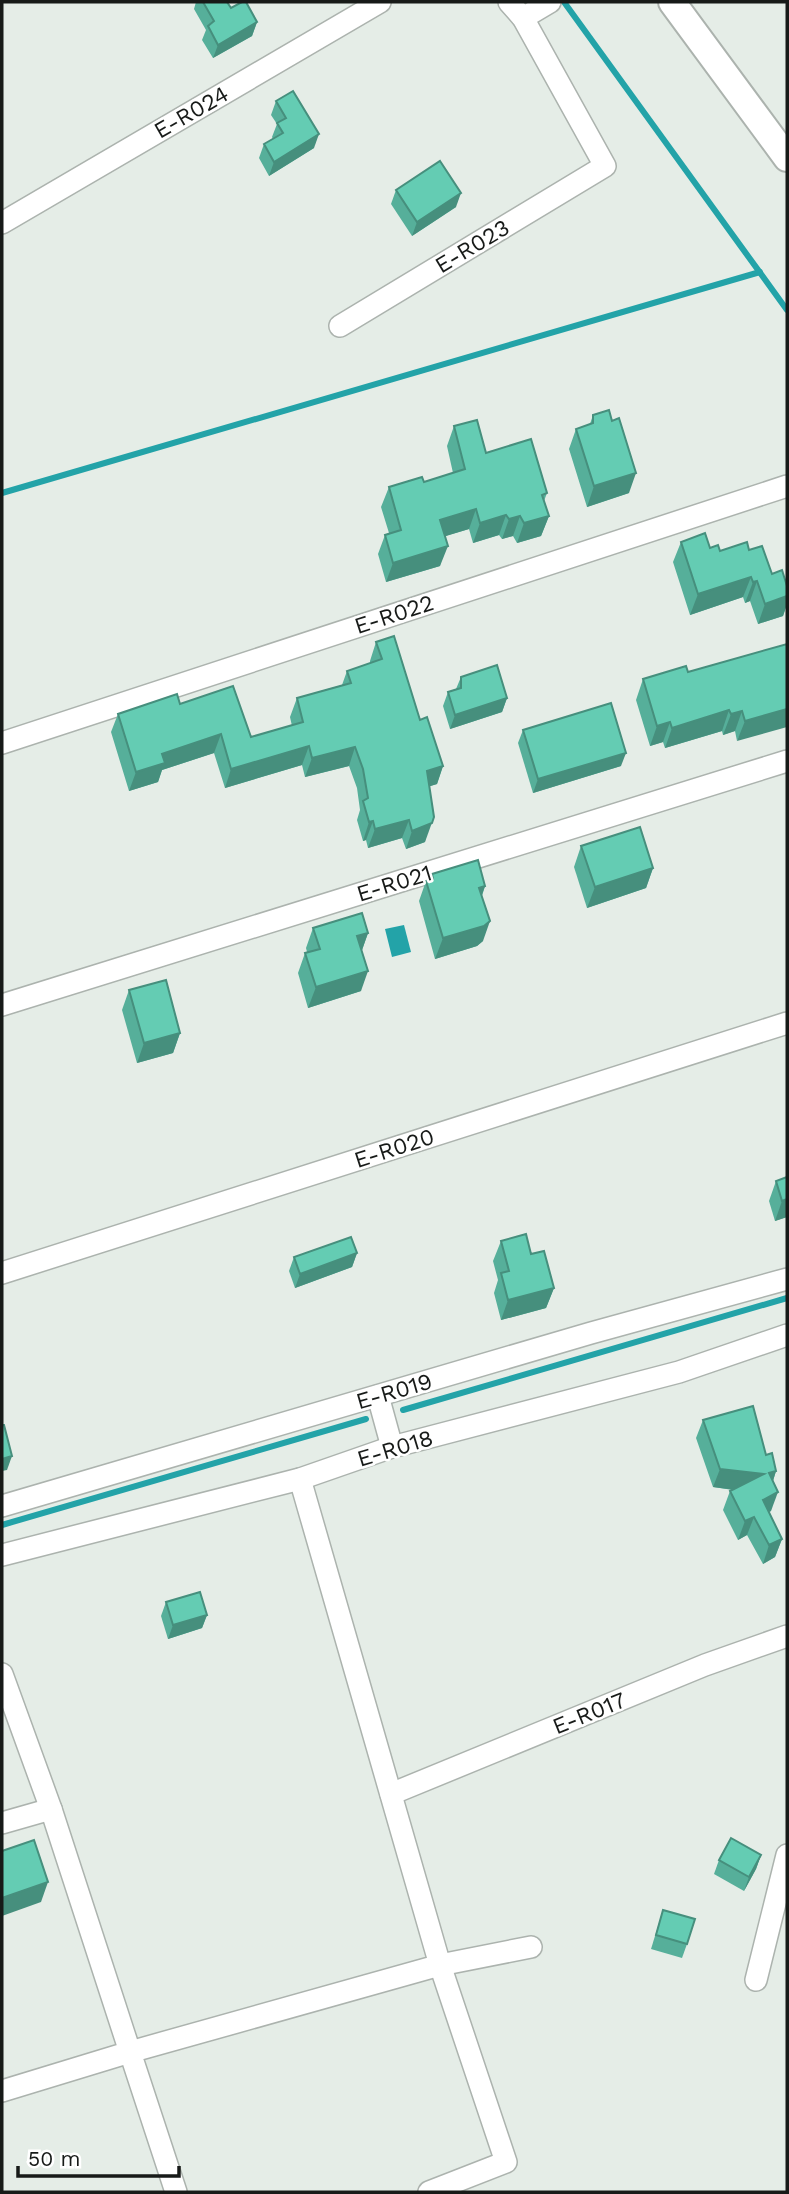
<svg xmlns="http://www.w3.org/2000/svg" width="789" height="2194" viewBox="0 0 789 2194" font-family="'Work Sans',sans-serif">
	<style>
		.water { fill: #23a3a8 }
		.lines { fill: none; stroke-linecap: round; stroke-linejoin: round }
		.stream { stroke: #23a3a8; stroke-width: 6 }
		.minor-casing { stroke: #acb3ae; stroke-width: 24 }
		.tertiary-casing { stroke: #acb3ae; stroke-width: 30 }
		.minor { stroke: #fff; stroke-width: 21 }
		.tertiary { stroke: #fff; stroke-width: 26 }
		.wall { fill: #56af9a }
		.shaded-wall { fill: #468f7d }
		.building { fill: #64ccb3; stroke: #468f7d; stroke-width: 2 }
		.labels { text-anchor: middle; stroke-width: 5; stroke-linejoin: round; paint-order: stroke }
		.street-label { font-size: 23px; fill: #171a18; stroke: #fff }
	</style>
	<rect width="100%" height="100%" fill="#e5ede7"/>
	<!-- water -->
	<polygon class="water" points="404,925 411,952 392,957 385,929"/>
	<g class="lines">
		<!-- stream -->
		<g class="stream">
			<polyline points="564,2 787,310"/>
			<polyline points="2,493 760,272"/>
			<polyline points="403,1410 787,1298"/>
			<polyline points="2,1525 366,1419"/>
		</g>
		<!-- minor casing -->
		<g class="minor-casing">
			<g id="minor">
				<polyline points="523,18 550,2"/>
				<polyline points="2,223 380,2"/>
				<polyline points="340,326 605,166 523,18 509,2"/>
				<polyline points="2,743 787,486"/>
				<polyline points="2,1005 787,761"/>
				<polyline points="2,1273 787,1023"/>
				<polyline points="378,1396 392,1447"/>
				<polyline points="300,1479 440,1965 506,2162 429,2192"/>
				<polyline points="2,1506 591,1333 787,1279"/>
				<polyline points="2,1555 300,1479 392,1447 679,1372 787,1335"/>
				<polyline points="2,1674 51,1809 130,2052 2,2091"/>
				<polyline points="391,1794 705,1665 787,1636"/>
				<polyline points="2,1823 51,1809"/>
				<polyline points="756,1980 787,1855"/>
				<polyline points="176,2192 130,2052 440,1965 531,1947"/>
			</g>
		</g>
		<!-- tertiary casing -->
		<g class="tertiary-casing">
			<polyline id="tertiary" points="672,2 787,158"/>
		</g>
		<!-- minor -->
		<use href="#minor" class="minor"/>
		<!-- tertiary -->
		<use href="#tertiary" class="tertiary"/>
	</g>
	<!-- wall -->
	<g class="wall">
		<polygon points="196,2 227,2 231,8 257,22 252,36 213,58 202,40 206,30 194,9"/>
		<polygon points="276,101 314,148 269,176 259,158 264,144 273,139 272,137 277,124 271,115"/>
		<polygon points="396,190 456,207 412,236 391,204"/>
		<polygon points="593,415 612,421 629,493 587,507 569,449 576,429 590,424"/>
		<polygon points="454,426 486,453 547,493 544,501 549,516 541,536 517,543 513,536 502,539 499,535 473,543 469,529 445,536 440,566 386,582 378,554 385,535 389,533 381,507 389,487 424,482 453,473 447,446"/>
		<polygon points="681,542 720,551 749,550 772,574 787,586 787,604 783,616 758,624 750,601 745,603 743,597 690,615 673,562"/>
		<polygon points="376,642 420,720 443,766 437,784 430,786 425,842 406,849 402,838 368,848 366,840 363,841 357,820 360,810 357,788 349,766 305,777 302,765 225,788 214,753 162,770 158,782 129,791 111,732 118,714 180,704 251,737 292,726 290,717 297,698 342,685 347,671 370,663 370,661"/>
		<polygon points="787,644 737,741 735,731 723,735 722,731 665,748 663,742 650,746 636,700 643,679 688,672"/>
		<polygon points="461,677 507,698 502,712 450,729 443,706 448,692 456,689"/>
		<polygon points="523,730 621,766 533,793 518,743"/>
		<polygon points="581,846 653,868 646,888 587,908 574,867"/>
		<polygon points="432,874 485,886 482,896 483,941 477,946 435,959 419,901 426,881 429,880"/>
		<polygon points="313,928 368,933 362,950 361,991 308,1008 298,973 305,953 307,952 306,948"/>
		<polygon points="129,990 180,1033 173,1053 137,1063 122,1010"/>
		<polygon points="776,1181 787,1217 775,1221 769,1201"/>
		<polygon points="501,1241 531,1254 554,1288 546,1308 501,1320 494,1293 498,1280 493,1261"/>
		<polygon points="357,1253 352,1267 295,1288 289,1271 294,1257"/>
		<polygon points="703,1420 766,1455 776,1471 773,1481 771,1511 769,1512 782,1539 775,1557 763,1564 747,1535 738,1540 723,1510 730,1491 733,1490 713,1487 696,1438"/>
		<polygon points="166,1602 207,1615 202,1628 168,1639 161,1616"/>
		<polygon points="761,1855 756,1869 744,1891 714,1874 719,1860"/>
		<polygon points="663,1910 687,1944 682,1958 651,1949"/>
	</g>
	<!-- shaded-wall -->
	<g class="shaded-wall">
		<polygon points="257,22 252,36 213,58 218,45"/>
		<polygon points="319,134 314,148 269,176 274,162"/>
		<polygon points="461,193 456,207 412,236 417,222"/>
		<polygon points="636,473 629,493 587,507 594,486"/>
		<polygon points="476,509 469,529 433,540 440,520"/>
		<polygon points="506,515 499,535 473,543 480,523"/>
		<polygon points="520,516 513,536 502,539 509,519"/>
		<polygon points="549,516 541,536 517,543 524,523"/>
		<polygon points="448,546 440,566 386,582 393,563"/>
		<polygon points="751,577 743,597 690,615 698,594"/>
		<polygon points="757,581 750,601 745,603 753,582"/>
		<polygon points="787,596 787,604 783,616 758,624 765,604"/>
		<polygon points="507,698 502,712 450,729 455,715"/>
		<polygon points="787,709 787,727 737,741 745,721"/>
		<polygon points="729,710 722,731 665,748 672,728"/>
		<polygon points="742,711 735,731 723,735 731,714"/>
		<polygon points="670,722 663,742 650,746 657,726"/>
		<polygon points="221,734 214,753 162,770 158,782 129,791 136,772 162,754"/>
		<polygon points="309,746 302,765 225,788 231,769"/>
		<polygon points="355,747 349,766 305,777 312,758"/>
		<polygon points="626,753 621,766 533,793 538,779"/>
		<polygon points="443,766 437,784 421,789 427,771"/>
		<polygon points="434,817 425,842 406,849 412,831"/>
		<polygon points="409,820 402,838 368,848 375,829"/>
		<polygon points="373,821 366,840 363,841 369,822"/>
		<polygon points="653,868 646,888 587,908 595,887"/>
		<polygon points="485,886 478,906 479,888"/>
		<polygon points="490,921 483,941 477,946 435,959 443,938"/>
		<polygon points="368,933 361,953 357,936"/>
		<polygon points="368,971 361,991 308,1008 316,987"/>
		<polygon points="180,1033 173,1053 137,1063 144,1043"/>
		<polygon points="787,1199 787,1217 775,1221 782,1201"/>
		<polygon points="357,1253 352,1267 295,1288 300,1274"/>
		<polygon points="554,1288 546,1308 501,1320 508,1300"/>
		<polygon points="12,1456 7,1470 2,1471 2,1459"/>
		<polygon points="720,1469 764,1474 758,1493 713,1487"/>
		<polygon points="776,1471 770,1490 769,1473"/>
		<polygon points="778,1492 771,1511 756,1518 763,1500"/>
		<polygon points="754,1517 747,1535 738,1540 745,1521"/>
		<polygon points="782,1539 775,1557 763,1564 769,1545"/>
		<polygon points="207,1615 202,1628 168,1639 173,1625"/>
		<polygon points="761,1855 756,1869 744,1891 749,1877"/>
		<polygon points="48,1882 41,1902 2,1916 2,1898"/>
	</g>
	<!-- building -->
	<g class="building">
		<polygon points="203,2 227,2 231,8 242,2 246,2 257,22 218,45 208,26 214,21"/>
		<polygon points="293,91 319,134 274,162 264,144 283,133 277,123 286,118 276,101"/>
		<polygon points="440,161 461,193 417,222 396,190"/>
		<polygon points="609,410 612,421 619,418 636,473 594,486 576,429 593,423 593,415"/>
		<polygon points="477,420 486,453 531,439 547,493 542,495 549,516 524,523 520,516 509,519 506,515 480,523 476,509 440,520 448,546 393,563 385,535 401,530 389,487 422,477 424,482 465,469 454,426"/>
		<polygon points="705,533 710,548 718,545 720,551 747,542 749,550 762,546 772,574 782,570 787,586 787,596 765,604 757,581 753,582 751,577 698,594 681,542"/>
		<polygon points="394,636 420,720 427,717 443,766 427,771 434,817 432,823 412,831 409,820 375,829 373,821 369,822 363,801 368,798 363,769 355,747 312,758 309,746 231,769 221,734 162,754 165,763 136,772 118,714 177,694 180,704 233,686 251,737 303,722 297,698 351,683 347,671 382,659 376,642"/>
		<polygon points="787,644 787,709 745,721 742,711 731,714 729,710 672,728 670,722 657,726 643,679 686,666 688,672"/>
		<polygon points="497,665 507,698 455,715 448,692 461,688 461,677"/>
		<polygon points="611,703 626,753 538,779 523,730"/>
		<polygon points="640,827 653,868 595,887 581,846"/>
		<polygon points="478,860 485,886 479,888 490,921 484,926 443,938 426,881 433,879 432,874"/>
		<polygon points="362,913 368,933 357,936 368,971 316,987 305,953 320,949 313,928"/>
		<polygon points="166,980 180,1033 144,1043 129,990"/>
		<polygon points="787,1177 787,1199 782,1201 776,1181"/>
		<polygon points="526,1234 531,1254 544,1251 554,1288 508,1300 501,1273 509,1271 501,1241"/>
		<polygon points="351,1237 357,1253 300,1274 294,1257"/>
		<polygon points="753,1406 766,1455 772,1453 776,1471 769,1473 778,1492 763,1500 782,1539 769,1545 754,1517 745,1521 730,1491 764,1474 720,1469 703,1420"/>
		<polygon points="2,1425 4,1425 12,1456 2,1459"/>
		<polygon points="200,1592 207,1615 173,1625 166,1602"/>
		<polygon points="731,1838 761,1855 749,1877 719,1860"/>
		<polygon points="34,1840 48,1882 2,1898 2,1851"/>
		<polygon points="663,1910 695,1919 687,1944 656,1935"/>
	</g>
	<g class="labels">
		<!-- street labels -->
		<g class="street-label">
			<text transform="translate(191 112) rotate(-30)" y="8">E-R024</text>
			<text transform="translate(472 246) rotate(-31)" y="8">E-R023</text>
			<text transform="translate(394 614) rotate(-18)" y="8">E-R022</text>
			<text transform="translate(394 883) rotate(-17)" y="8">E-R021</text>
			<text transform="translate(394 1148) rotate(-18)" y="8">E-R020</text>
			<text transform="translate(394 1391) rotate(-16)" y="8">E-R019</text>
			<text transform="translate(395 1448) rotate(-17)" y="8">E-R018</text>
			<text transform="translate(589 1713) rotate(-22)" y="8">E-R017</text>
		</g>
	</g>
	<!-- border -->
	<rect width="789" height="2194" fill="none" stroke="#171a18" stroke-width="7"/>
	<!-- scale -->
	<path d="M18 2166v10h161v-10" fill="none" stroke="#171a18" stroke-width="3.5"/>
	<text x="28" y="2166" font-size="21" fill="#171a18" stroke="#ffffff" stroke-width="5" paint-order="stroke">50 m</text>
</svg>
